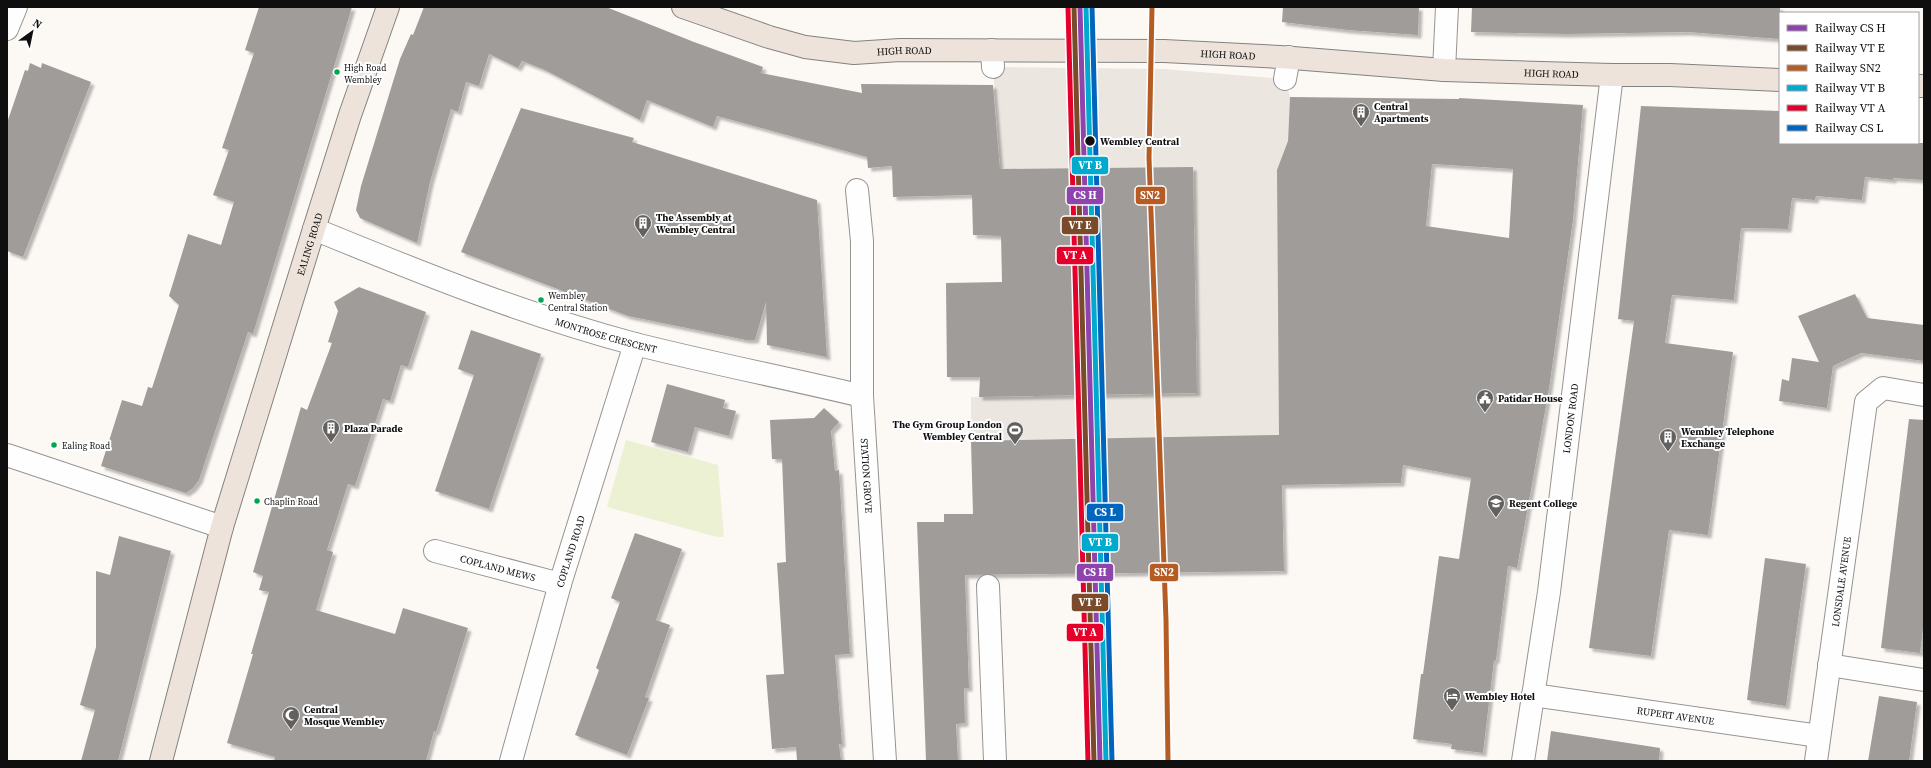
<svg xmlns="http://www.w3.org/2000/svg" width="1931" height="768" viewBox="0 0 1931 768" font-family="'Source Serif 4',serif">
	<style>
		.green { fill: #edf1d4 }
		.plaza { fill: #ece6e0 }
		.building { fill: #a09c9a; fill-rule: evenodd; filter: url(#shadow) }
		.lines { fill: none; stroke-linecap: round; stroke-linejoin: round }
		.minor-casing { stroke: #969493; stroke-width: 24 }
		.major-casing { stroke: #838280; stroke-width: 24 }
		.minor { stroke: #fffefe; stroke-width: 22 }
		.major { stroke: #ede3da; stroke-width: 22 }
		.rail-1-casing { stroke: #fff; stroke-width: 8 }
		.rail-2-casing { stroke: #fff; stroke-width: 8 }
		.rail-3-casing { stroke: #fff; stroke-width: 8 }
		.rail-4-casing { stroke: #fff; stroke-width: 8 }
		.rail-5-casing { stroke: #fff; stroke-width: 8 }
		.rail-6-casing { stroke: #fff; stroke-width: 8 }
		.rail-1 { stroke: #8e44ad; stroke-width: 5 }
		.rail-2 { stroke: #7a4b2a; stroke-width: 5 }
		.rail-3 { stroke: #b55b24; stroke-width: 5 }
		.rail-4 { stroke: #00a9ce; stroke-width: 5 }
		.rail-5 { stroke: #e4002b; stroke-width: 5 }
		.rail-6 { stroke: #0065bd; stroke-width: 5 }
		.bus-dot { fill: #00a651; stroke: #fff; stroke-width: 1.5 }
		.stop-dot { fill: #0f0f0f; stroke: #fff; stroke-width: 1.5 }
		.labels { text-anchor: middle; stroke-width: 4; stroke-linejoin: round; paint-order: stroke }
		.bus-label { font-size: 9px; fill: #0f0f0f; stroke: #fff; text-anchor: start }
		.street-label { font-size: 10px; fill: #0f0f0f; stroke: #fff }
		.poi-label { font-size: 10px; font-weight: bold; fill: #0f0f0f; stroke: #fff; text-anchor: start }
		.stop-label { font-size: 10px; font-weight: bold; fill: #0f0f0f; stroke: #fff; text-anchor: start }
		.line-badge { stroke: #fff; stroke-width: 1.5 }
		.badge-label { font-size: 11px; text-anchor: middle; font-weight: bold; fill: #fff }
	</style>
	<defs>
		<filter id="shadow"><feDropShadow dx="3.5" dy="3.5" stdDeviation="1" flood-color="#0004"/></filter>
	</defs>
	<rect width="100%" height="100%" fill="#fcf9f5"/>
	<!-- green -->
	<polygon class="green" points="626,440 718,465 724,537 717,537 607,507"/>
	<!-- plaza -->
	<polygon class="plaza" points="993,67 1164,69 1285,79 1290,97 1279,340 1279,436 971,441 971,397 1196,393 1000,169"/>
	<!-- building -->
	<g class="building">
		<polygon points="259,7 352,7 253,334 248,332 199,480 193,488 186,493 101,466 122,400 142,406 148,387 152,388 179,305 169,296 188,234 221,245 234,202 213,195 229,150 222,148 254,53 245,50"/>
		<polygon points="424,7 606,7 694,42 763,67 761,73 862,93 861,84 993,85 1000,169 1193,167 1197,393 979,397 980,377 947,377 946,283 1002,282 1001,236 973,235 972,195 893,197 892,166 868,168 867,157 717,116 713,127 647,100 640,120 545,70 522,61 518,68 489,54 479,86 466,82 458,112 451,109 430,182 417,243 360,218 356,210 361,186 400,59 411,34 413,35"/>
		<polygon points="1283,7 1419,7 1418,35 1348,30 1282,22"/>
		<polygon points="1472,7 1780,7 1780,39 1688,32 1566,34 1471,32"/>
		<polygon points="30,63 41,68 42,63 91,82 23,257 7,251 7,123 25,70 28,71"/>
		<path d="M1290 97 1459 99V98L1583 105 1573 220 1549 389 1517 568 1508 566 1496 660H1494L1483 753 1451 749 1452 744 1413 739 1421 674H1423L1439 556 1459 559 1471 478 1403 465 1401 483 1282 485 1284 571 965 575 969 688H964L965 723 956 724 958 761H926L917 522H944V514H973L971 441 1279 435 1277 170 1288 141ZM1432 164 1513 169 1509 238 1426 226Z"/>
		<polygon points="1641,106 1780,111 1780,143 1924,143 1924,180 1893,178 1893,180 1865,177 1862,200 1816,196 1815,200 1792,198 1788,229 1741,228 1734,300 1672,295 1665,343 1733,352 1708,535 1669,530 1651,656 1589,648 1634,321 1618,319"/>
		<polygon points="521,108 634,138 632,142 817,200 827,357 767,345 766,302 755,340 746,340 628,316 461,252"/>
		<polygon points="359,287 426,312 408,367 401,365 390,401 383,399 355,486 348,484 327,550 333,552 316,610 395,634 403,608 468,628 436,732 434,731 426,761 274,761 275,757 227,743 253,654 251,654 269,592 259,590 263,576 253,572 301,407 307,410 332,343 328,342 338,311 334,302"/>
		<polygon points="1855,294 1867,318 1924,325 1924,361 1861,353 1833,366 1827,408 1779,401 1782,379 1789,381 1792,358 1819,362 1798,316"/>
		<polygon points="471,330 541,354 489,509 435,491 474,375 458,369"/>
		<polygon points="667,384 725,400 723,408 736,411 729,436 695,427 688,452 651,442"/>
		<polygon points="824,408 839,422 831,431 835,471 839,470 850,654 835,655 842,744 839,744 841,761 797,761 796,747 772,749 766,675 784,674 777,563 786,562 782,459 772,459 770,420 814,418"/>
		<polygon points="1909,419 1924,420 1924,620 1920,653 1881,648"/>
		<polygon points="635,533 682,549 656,620 670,625 645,697 649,698 627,755 575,735 599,670 596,668 620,602 611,598"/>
		<polygon points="119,536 171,551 118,761 81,761 95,710 80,705 96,647 96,571 110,575"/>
		<polygon points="1765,558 1806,564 1786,706 1747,700"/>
		<polygon points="1879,696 1917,702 1909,761 1868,761"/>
		<polygon points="1551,731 1660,748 1659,761 1547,761"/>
	</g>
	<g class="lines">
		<!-- minor casing -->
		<g class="minor-casing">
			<g id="minor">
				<polyline points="7,29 16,7"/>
				<polyline points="992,50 993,67"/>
				<polyline points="1444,70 1447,7"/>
				<polyline points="1285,79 1289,57"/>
				<path id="s1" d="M857 190 862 241V396L885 761"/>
				<path id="s2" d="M314 229C419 272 525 315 635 344 710 363 787 378 862 396"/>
				<polyline points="7,455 222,527"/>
				<path id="s3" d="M435 551 560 584"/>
				<polyline points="988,586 995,761"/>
				<polyline points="1829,665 1924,680"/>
				<path id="s4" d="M1533 695 1819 736"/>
				<path id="s5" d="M511 761 560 584 635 344"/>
				<path id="s6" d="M1523 761 1549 592 1612 75"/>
				<path id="s7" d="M1816 761 1866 402 1883 388 1924 395"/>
			</g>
		</g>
		<!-- major casing -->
		<g class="major-casing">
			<g id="major">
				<path id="s8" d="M683 7 769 37 805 47 854 53 900 50 1164 51 1280 57 1444 70 1612 75H1670L1780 80"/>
				<polyline points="1918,86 1924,86"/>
				<path id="s9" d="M161 761 222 527 314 229 350 115 388 7"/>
			</g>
		</g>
		<!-- minor -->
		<use href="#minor" class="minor"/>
		<!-- major -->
		<use href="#major" class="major"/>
		<!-- rail-1 casing -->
		<g class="rail-1-casing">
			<polyline id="rail-1" points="1080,7 1100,761"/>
		</g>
		<!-- rail-2 casing -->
		<g class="rail-2-casing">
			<polyline id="rail-2" points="1074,7 1094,761"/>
		</g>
		<!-- rail-3 casing -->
		<g class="rail-3-casing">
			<polyline id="rail-3" points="1152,7 1149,158 1166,620 1168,761"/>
		</g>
		<!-- rail-4 casing -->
		<g class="rail-4-casing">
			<polyline id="rail-4" points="1086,7 1106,761"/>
		</g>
		<!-- rail-5 casing -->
		<g class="rail-5-casing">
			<polyline id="rail-5" points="1068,7 1088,761"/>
		</g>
		<!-- rail-6 casing -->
		<g class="rail-6-casing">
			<polyline id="rail-6" points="1092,7 1112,761"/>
		</g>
		<!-- rail-1 -->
		<use href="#rail-1" class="rail-1"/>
		<!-- rail-2 -->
		<use href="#rail-2" class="rail-2"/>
		<!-- rail-3 -->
		<use href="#rail-3" class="rail-3"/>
		<!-- rail-4 -->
		<use href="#rail-4" class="rail-4"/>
		<!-- rail-5 -->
		<use href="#rail-5" class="rail-5"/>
		<!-- rail-6 -->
		<use href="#rail-6" class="rail-6"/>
	</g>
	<!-- icons -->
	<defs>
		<g id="building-pin" transform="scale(0.9)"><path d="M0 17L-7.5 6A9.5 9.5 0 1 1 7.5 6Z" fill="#626160" stroke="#fff"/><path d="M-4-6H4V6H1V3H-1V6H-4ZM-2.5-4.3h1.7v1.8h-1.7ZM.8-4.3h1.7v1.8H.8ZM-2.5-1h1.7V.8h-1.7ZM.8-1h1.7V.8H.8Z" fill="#fff"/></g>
		<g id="civic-pin" transform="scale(0.9)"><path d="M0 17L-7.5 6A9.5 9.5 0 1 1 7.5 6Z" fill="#626160" stroke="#fff"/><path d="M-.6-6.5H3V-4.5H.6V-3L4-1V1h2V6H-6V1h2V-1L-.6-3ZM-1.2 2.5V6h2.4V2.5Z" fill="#fff"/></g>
		<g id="stadium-pin" transform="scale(0.9)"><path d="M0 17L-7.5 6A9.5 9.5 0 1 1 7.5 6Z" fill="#626160" stroke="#fff"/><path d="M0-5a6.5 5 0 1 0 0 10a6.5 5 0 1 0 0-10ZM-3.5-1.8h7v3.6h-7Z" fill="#fff"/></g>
		<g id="university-pin" transform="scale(0.9)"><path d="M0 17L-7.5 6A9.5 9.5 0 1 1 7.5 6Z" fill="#626160" stroke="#fff"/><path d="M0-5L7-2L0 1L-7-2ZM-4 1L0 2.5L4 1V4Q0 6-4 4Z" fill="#fff"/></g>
		<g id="hotel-pin" transform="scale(0.9)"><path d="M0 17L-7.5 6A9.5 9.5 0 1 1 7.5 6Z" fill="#626160" stroke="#fff"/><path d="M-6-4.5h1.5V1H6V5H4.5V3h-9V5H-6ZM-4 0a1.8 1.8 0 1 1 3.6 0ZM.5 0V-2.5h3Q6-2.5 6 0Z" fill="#fff"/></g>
		<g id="mosque-pin" transform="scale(0.9)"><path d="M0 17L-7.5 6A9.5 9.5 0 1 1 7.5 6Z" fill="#626160" stroke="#fff"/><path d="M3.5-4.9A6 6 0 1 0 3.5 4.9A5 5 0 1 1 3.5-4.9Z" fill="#fff"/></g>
	</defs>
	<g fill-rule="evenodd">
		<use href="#building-pin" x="1361" y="112"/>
		<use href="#building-pin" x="643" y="223"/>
		<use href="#civic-pin" x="1485" y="398"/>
		<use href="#building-pin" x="331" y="428"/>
		<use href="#stadium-pin" x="1015" y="430"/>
		<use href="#building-pin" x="1668" y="437"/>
		<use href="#university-pin" x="1496" y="503"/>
		<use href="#hotel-pin" x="1452" y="696"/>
		<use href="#mosque-pin" x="291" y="715"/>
	</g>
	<!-- markers -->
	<g class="bus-dot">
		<circle cx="337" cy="72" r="3.5"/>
		<circle cx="541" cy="300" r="3.5"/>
		<circle cx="54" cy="445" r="3.5"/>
		<circle cx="257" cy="501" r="3.5"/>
	</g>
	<circle class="stop-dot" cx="1090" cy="141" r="5.5"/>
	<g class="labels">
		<!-- bus labels -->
		<g class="bus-label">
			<text x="344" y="71">High Road<tspan x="344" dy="12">Wembley</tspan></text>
			<text x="548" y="299">Wembley<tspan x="548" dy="12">Central Station</tspan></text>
			<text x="62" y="449">Ealing Road</text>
			<text x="264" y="505">Chaplin Road</text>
		</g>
		<!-- street labels -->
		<g class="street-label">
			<text dy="4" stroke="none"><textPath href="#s8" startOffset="228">HIGH ROAD</textPath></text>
			<text dy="4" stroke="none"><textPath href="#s8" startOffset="552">HIGH ROAD</textPath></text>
			<text dy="4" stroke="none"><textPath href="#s8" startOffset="876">HIGH ROAD</textPath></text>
			<text dy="4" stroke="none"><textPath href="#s9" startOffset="538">EALING ROAD</textPath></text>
			<text dy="4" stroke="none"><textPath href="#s2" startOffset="311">MONTROSE CRESCENT</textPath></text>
			<text dy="4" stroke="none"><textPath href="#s6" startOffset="346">LONDON ROAD</textPath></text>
			<text dy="4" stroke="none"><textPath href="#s1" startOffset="286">STATION GROVE</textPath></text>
			<text dy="4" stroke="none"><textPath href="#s5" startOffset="218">COPLAND ROAD</textPath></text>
			<text dy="4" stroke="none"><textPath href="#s3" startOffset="65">COPLAND MEWS</textPath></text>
			<text dy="4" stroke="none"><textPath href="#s7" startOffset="181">LONSDALE AVENUE</textPath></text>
			<text dy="4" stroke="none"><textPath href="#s4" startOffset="144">RUPERT AVENUE</textPath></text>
		</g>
		<!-- poi labels -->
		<g class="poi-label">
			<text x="1374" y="110">Central<tspan x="1374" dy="12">Apartments</tspan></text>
			<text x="656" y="221">The Assembly at<tspan x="656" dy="12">Wembley Central</tspan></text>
			<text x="1498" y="402">Patidar House</text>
			<text x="1002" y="428" text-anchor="end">The Gym Group London<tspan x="1002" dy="12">Wembley Central</tspan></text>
			<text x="344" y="432">Plaza Parade</text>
			<text x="1681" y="435">Wembley Telephone<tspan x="1681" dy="12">Exchange</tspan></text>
			<text x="1509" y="507">Regent College</text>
			<text x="1465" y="700">Wembley Hotel</text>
			<text x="304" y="713">Central<tspan x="304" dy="12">Mosque Wembley</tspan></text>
		</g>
		<!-- stop labels -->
		<g class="stop-label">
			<text x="1100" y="145">Wembley Central</text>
		</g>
	</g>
	<g class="line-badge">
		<rect x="1071" y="156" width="38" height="19" rx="4" fill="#00a9ce"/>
		<rect x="1066" y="186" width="38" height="19" rx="4" fill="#8e44ad"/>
		<rect x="1135" y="186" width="31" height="19" rx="4" fill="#b55b24"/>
		<rect x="1061" y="216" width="38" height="19" rx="4" fill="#7a4b2a"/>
		<rect x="1056" y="246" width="38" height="19" rx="4" fill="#e4002b"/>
		<rect x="1086" y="503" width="38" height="19" rx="4" fill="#0065bd"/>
		<rect x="1081" y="533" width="38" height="19" rx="4" fill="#00a9ce"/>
		<rect x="1149" y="563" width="30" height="19" rx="4" fill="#b55b24"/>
		<rect x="1076" y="563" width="38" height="19" rx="4" fill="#8e44ad"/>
		<rect x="1071" y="593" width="38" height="19" rx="4" fill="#7a4b2a"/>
		<rect x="1066" y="623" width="38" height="19" rx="4" fill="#e4002b"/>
	</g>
	<g class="badge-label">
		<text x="1090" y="169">VT B</text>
		<text x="1085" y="199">CS H</text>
		<text x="1150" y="199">SN2</text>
		<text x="1080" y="229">VT E</text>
		<text x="1075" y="259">VT A</text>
		<text x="1105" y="516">CS L</text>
		<text x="1100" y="546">VT B</text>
		<text x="1164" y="576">SN2</text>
		<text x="1095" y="576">CS H</text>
		<text x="1090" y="606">VT E</text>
		<text x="1085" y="636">VT A</text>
	</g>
	<!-- border -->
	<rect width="1931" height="768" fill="none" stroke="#0f0f0f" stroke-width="16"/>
	<!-- legend -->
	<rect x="1779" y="12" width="140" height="132" fill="#ffffff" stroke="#9f9f9f"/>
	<rect x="1787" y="25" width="20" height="6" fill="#8e44ad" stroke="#9f9f9f"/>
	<text x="1815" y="32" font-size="12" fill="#0f0f0f">Railway CS H</text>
	<rect x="1787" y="45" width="20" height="6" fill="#7a4b2a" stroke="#9f9f9f"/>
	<text x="1815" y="52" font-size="12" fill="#0f0f0f">Railway VT E</text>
	<rect x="1787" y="65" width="20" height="6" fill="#b55b24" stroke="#9f9f9f"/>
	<text x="1815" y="72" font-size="12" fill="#0f0f0f">Railway SN2</text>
	<rect x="1787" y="85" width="20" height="6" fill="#00a9ce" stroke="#9f9f9f"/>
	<text x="1815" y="92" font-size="12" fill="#0f0f0f">Railway VT B</text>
	<rect x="1787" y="105" width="20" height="6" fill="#e4002b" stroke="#9f9f9f"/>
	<text x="1815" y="112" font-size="12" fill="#0f0f0f">Railway VT A</text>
	<rect x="1787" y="125" width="20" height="6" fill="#0065bd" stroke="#9f9f9f"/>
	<text x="1815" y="132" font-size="12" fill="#0f0f0f">Railway CS L</text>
	<!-- north arrow -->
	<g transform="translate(32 32) rotate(33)" stroke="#ffffff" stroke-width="3" paint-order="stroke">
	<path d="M0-3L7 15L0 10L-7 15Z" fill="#0f0f0f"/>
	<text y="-6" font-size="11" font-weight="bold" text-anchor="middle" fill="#0f0f0f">N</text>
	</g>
</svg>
